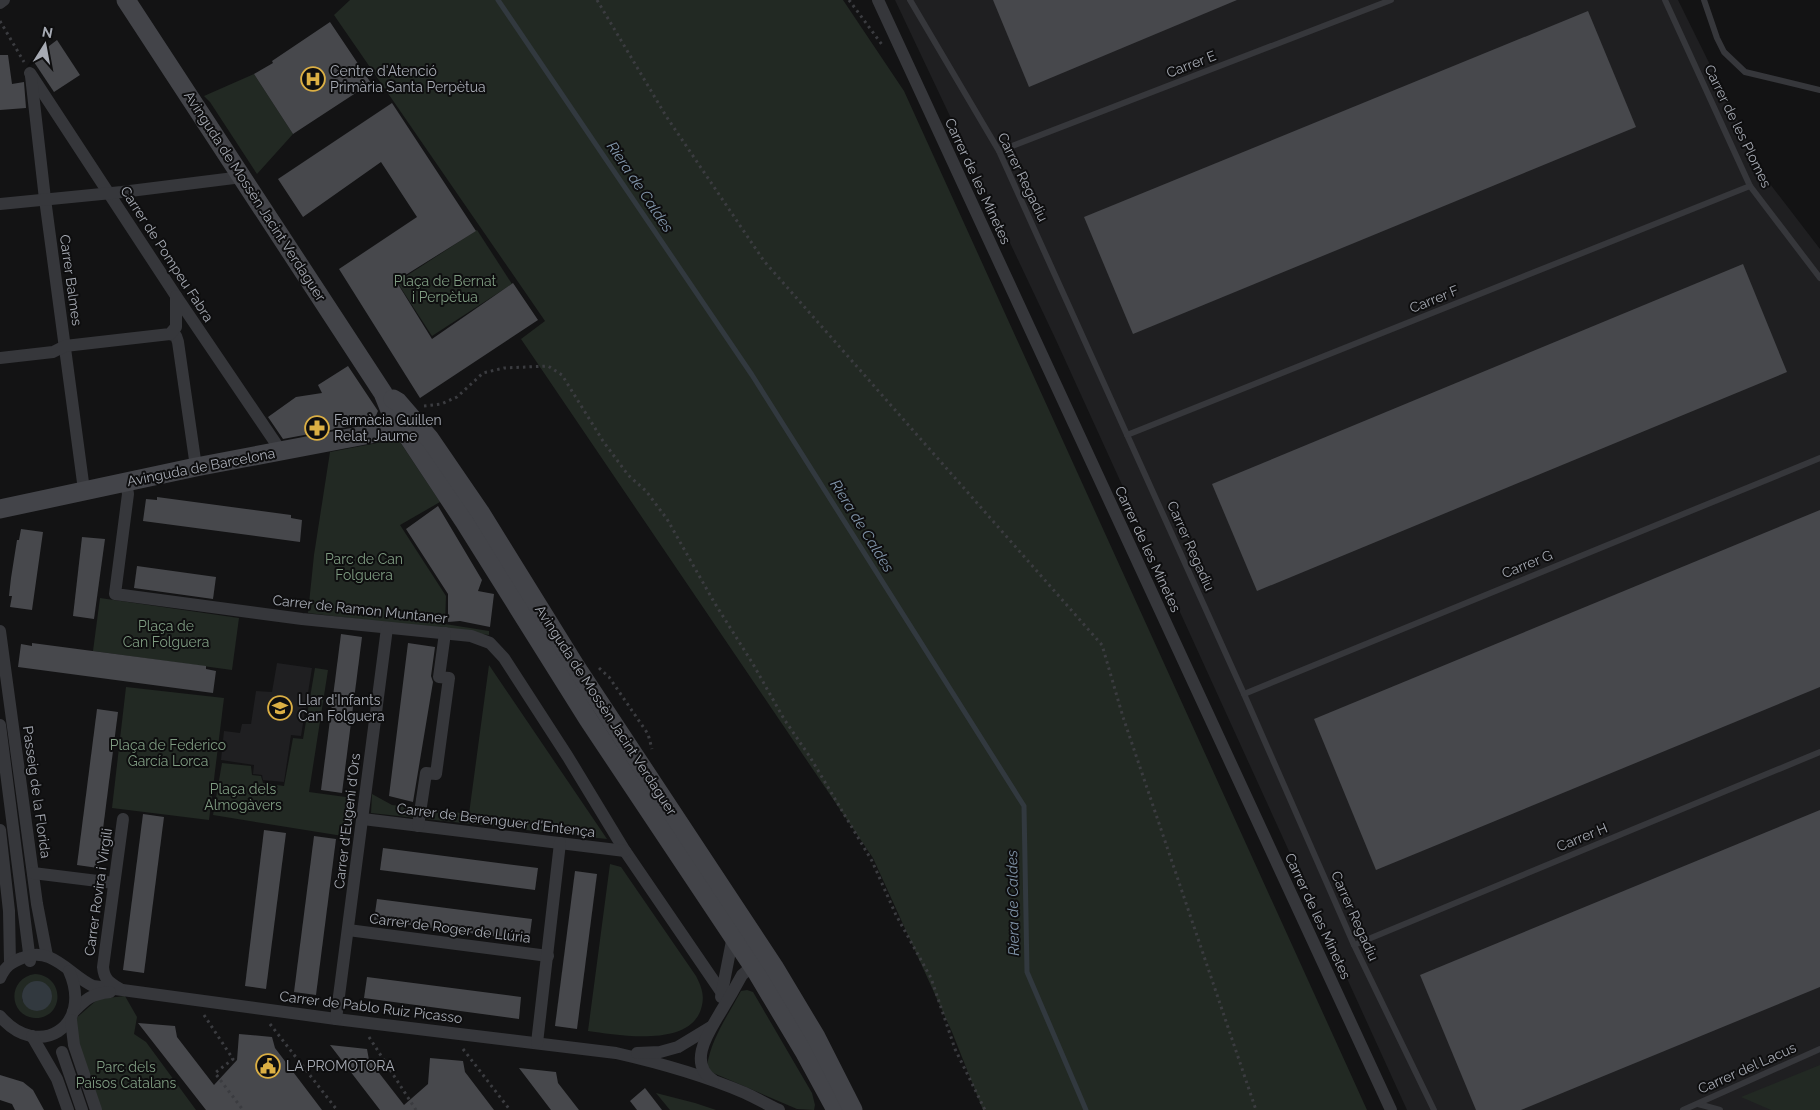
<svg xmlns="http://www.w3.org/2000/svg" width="1820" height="1110" viewBox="0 0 1820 1110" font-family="Raleway,sans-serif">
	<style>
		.built { fill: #1f1f21 }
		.green { fill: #222923; fill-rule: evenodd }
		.water { fill: #32393f }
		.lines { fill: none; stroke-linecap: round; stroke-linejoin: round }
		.stream { stroke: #32393f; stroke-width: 5 }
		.building { fill: #47484c }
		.path { stroke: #3b3c40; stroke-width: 3; stroke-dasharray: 2.5 4; stroke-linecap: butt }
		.lane { stroke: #36373b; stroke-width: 6 }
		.street { stroke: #36373b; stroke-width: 12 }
		.secondary { stroke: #434449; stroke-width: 19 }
		.labels { text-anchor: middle; stroke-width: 4; stroke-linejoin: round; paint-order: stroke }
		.street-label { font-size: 14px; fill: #a6aab3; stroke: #0e0e0f }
		.poi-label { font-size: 14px; fill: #a6aab3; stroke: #0e0e0f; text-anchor: start }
		.park-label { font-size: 14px; fill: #7f9c82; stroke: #0e0e0f }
		.water-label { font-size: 15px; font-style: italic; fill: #8195aa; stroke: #0e0e0f }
	</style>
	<rect width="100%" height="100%" fill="#131314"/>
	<!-- built -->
	<g class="built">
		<polygon points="895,0 1678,0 1767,180 1820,249 1820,1110 1407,1110 1056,340"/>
		<polygon points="277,663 312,668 301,736 291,735 284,782 263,780 262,775 253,774 254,765 221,760 224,731 240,733 242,724 251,724 256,691 272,692"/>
	</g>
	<!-- green -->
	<g class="green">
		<polygon points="350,0 843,0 904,91 1367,1110 983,1110 952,1032 873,858 521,339 545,321 334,15"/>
		<polygon points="254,74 293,134 257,174 210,102 204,96"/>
		<polygon points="477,230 512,284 432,336 397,282"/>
		<polygon points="398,439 440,502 400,525 446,596 445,624 489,631 489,635 308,613 314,555 330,452"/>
		<polygon points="100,598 239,618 232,670 93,651"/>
		<polygon points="489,665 607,839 371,813 372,794 392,805 469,814"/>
		<polygon points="315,668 328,670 309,792 353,798 349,837 213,815 222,763 251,766 252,775 261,776 263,783 284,786 293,738 303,739"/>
		<polygon points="126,687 224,698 209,820 112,808"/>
		<path d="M610 864 621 867 696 976C702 988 705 996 701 1009 689 1048 617 1035 588 1031Z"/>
		<path d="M35 974C66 976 64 1019 35 1018 8 1016 7 978 35 974ZM47 985 52 994C48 1003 47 1009 37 1011L22 1000 23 990Z"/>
		<path d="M747 990 753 992 812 1093 815 1105 814 1110 797 1109 711 1072 707 1066C711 1039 728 1015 741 991Z"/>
		<polygon points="125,996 137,1017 134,1034 146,1042 196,1110 101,1110 73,1032 73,1021 98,999"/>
		<polygon points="1820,1065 1820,1110 1771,1110 1741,1097"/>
		<polygon points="656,1093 695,1103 716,1110 670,1110"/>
	</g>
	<!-- water -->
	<circle class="water" cx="37" cy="996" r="15"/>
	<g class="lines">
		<!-- stream -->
		<polyline class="stream" points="498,0 752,375 1024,806 1027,972 1086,1110"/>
	</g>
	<!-- building -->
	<g class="building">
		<polygon points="993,0 1237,0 1029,87"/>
		<polygon points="1588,11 1636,127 1133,334 1084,217"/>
		<polygon points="330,22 371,83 293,134 254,74 273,63 272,61"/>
		<polygon points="57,40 80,75 54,92 32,59"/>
		<polygon points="0,55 8,55 12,84 24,82 26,108 0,110"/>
		<polygon points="392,103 476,231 396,281 432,339 513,283 538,320 420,398 339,269 417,217 381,162 303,217 278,179"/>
		<polygon points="1743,264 1787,372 1257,591 1212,484"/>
		<polygon points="348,366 378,411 373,422 283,439 268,417 296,397 322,393 318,385"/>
		<polygon points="157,497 291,515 291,518 302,520 300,542 143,521 146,499 157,500"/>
		<polygon points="438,506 482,580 478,591 494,594 490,627 460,621 448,622 448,594 406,529"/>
		<polygon points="1820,510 1820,687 1376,870 1314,719"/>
		<polygon points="21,529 43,532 32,610 10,607 12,596 9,596 11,578 17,540 19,540"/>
		<polygon points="82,537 105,539 94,619 73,616"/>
		<polygon points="137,566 216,577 213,599 134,588"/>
		<polygon points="341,634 362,637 342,793 321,790"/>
		<polygon points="32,643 206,666 206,669 216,671 213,693 18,667 21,644 32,646"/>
		<polygon points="408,643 435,647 431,676 433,682 413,802 389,796"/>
		<polygon points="97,709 118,712 98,868 77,865"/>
		<polygon points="1820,810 1820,987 1521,1110 1476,1110 1420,975"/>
		<polygon points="143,814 164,817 144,973 123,970"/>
		<polygon points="264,830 286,833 266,989 245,986"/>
		<polygon points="314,836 336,839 316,995 294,992"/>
		<polygon points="383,848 538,868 535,890 380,870"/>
		<polygon points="575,871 597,874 577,1029 555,1026"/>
		<polygon points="377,899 532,919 529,941 374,920"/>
		<polygon points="367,977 521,997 519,1019 364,998"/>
		<polygon points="138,1023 175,1026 177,1037 214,1085 237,1060 239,1034 272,1037 275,1048 322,1110 206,1110"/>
		<polygon points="330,1045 367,1049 369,1060 404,1105 428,1084 430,1058 463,1061 465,1072 494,1110 380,1110"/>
		<polygon points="519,1068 556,1072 558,1083 579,1110 551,1110"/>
		<polygon points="0,1075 23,1082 33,1090 44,1110 15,1110 12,1104 0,1100"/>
		<polygon points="645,1088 662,1110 637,1110 630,1101"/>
	</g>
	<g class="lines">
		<!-- path -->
		<g class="path">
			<polyline points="597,0 666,116 764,261 1102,645 1123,717 1256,1110"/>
			<polyline points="849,0 883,46"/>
			<polyline points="0,21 24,62"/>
			<polyline points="424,406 441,404 457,397 483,373 504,368 548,366 562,375 603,441 628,475 646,491 667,519 714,602 753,664 784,719 810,757 872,861 896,915 931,978 955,1049 985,1110"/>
			<polyline points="599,668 609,677 648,734 652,749"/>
			<polyline points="204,1015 233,1059 215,1073 243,1110"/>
			<polyline points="270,1024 337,1110"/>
			<polyline points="369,1037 416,1110"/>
			<polyline points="463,1049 510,1110"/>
		</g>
		<!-- lane -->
		<g class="lane">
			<polyline points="910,0 999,151 1244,694 1354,945 1434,1110"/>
			<polyline points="1665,0 1750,186 1820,278"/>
			<polyline points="1704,0 1717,38 1724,52 1745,72 1820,90"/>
			<polyline points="999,151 1391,0"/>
			<polyline points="1127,435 1750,186"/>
			<polyline points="1244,694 1820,458"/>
			<polyline points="1354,945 1820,752"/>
			<polyline points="1698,1104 1720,1110"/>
			<polyline points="1683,1110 1820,1049"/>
		</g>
		<!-- street -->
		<g class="street">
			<polyline points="878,0 1391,1110"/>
			<polyline points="0,3 4,0"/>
			<polyline points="30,73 176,296 281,451"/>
			<polyline points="31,76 45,199 84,490"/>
			<polyline points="0,204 122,192 242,177"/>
			<polyline points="170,334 176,336 178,342 196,467"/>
			<polyline points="0,358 53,352 65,346 170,334 176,327 176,296"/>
			<polyline points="126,482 128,494 115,594 302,619 471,636 490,643 504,658 568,757 625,851 722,993"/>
			<polyline points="0,631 37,904 47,956"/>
			<polyline points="0,725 30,961"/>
			<polyline points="363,819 625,851"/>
			<polyline points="418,826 426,773 436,774 449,678 439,677 445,633"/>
			<polyline points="0,830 9,911 10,963"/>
			<polyline points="33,873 114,883"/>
			<polyline points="348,930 548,956"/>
			<path d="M0 978C5 967 11 962 22 958 52 945 69 975 93 986L336 1019 616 1053C660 1063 703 1075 745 1093 756 1098 768 1105 779 1110"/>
			<path d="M120 989C110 983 104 980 103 967L123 819"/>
			<polyline points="721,997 733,936"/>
			<path d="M73 1012C86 999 91 994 110 992"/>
			<path d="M0 1016C38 1061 94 1027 69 971"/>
			<polyline points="336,1019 387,628"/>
			<polyline points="71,1020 74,1045 96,1110"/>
			<polyline points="32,1036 57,1079 68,1110"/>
			<polyline points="537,1043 560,843"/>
			<polyline points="62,1052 82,1110"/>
			<polyline points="637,1053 660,1052 678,1047 711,1027"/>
			<path d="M713 1080C687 1063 709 1032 720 1013 728 1000 735 988 742 975L749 969 760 972"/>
		</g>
		<!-- secondary -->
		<g class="secondary">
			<polyline points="126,0 383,393 389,408 464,521 588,719 756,971 805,1053 836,1110"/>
			<polyline points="393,399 398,402 430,439 480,512 576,667 774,967 816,1037 853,1110"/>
			<polyline points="0,509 196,467 402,428"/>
		</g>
	</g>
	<!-- icons -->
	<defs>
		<g id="hospital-ring" transform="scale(1.25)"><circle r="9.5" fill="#0e0e0f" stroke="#dbaf44" stroke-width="1.5"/><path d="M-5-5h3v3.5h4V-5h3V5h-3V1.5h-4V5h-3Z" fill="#dbaf44"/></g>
		<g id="pharmacy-ring" transform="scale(1.25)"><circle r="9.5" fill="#0e0e0f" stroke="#dbaf44" stroke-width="1.5"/><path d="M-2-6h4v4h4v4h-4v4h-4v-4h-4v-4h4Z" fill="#dbaf44"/></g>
		<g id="school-ring" transform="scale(1.25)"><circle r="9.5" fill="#0e0e0f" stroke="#dbaf44" stroke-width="1.5"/><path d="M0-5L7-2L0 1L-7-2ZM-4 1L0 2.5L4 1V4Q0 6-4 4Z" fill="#dbaf44"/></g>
		<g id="civic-ring" transform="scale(1.25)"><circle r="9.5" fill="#0e0e0f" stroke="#dbaf44" stroke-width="1.5"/><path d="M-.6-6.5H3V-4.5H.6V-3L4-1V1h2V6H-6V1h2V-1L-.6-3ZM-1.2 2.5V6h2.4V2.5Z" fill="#dbaf44"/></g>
	</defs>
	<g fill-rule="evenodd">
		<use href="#hospital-ring" x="313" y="79"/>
		<use href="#pharmacy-ring" x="317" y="428"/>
		<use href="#school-ring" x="280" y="708"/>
		<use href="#civic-ring" x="268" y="1066"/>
	</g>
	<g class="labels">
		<!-- street labels -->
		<g class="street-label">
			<text transform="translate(1191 64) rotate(-21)" y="5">Carrer E</text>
			<text transform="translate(1738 126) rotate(64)" y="5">Carrer de les Plomes</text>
			<text transform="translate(1023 177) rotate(64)" y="5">Carrer Regadiu</text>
			<text transform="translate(978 181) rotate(65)" y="5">Carrer de les Minetes</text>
			<text transform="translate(255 196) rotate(57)" y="5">Avinguda de Mossèn Jacint Verdaguer</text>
			<text transform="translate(167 254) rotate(57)" y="5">Carrer de Pompeu Fabra</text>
			<text transform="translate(71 280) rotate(82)" y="5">Carrer Balmes</text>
			<text transform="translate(1434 299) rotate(-22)" y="5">Carrer F</text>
			<text transform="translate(201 467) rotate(-11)" y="5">Avinguda de Barcelona</text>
			<text transform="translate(1191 546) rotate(66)" y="5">Carrer Regadiu</text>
			<text transform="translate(1148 549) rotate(65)" y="5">Carrer de les Minetes</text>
			<text transform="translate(1527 564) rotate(-22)" y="5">Carrer G</text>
			<text transform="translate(360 609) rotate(6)" y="5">Carrer de Ramon Muntaner</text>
			<text transform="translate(606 710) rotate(57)" y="5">Avinguda de Mossèn Jacint Verdaguer</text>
			<text transform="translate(37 792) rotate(82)" y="5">Passeig de la Florida</text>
			<text transform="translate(496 820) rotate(7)" y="5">Carrer de Berenguer d'Entença</text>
			<text transform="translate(347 821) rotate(-83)" y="5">Carrer d'Eugeni d'Ors</text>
			<text transform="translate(1582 837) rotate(-22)" y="5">Carrer H</text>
			<text transform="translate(98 892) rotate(-82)" y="5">Carrer Rovira i Virgili</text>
			<text transform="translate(1318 916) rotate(65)" y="5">Carrer de les Minetes</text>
			<text transform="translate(1355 916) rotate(66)" y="5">Carrer Regadiu</text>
			<text transform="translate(450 928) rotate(7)" y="5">Carrer de Roger de Llúria</text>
			<text transform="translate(371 1007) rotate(7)" y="5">Carrer de Pablo Ruiz Picasso</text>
			<text transform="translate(1747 1068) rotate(-24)" y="5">Carrer del Lacus</text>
		</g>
		<!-- poi labels -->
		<g class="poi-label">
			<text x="330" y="76">Centre d'Atenció<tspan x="330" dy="16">Primària Santa Perpètua</tspan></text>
			<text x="334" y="425">Farmàcia Guillen<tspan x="334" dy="16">Relat, Jaume</tspan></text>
			<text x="298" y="705">Llar d'Infants<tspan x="298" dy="16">Can Folguera</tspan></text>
			<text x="286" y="1071">LA PROMOTORA</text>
		</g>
		<!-- park labels -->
		<g class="park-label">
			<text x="445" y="286">Plaça de Bernat<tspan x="445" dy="16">i Perpètua</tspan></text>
			<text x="364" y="564">Parc de Can<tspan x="364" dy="16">Folguera</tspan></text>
			<text x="166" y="631">Plaça de<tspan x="166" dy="16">Can Folguera</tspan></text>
			<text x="168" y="750">Plaça de Federico<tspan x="168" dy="16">García Lorca</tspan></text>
			<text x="243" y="794">Plaça dels<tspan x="243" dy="16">Almogàvers</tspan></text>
			<text x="126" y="1072">Parc dels<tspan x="126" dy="16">Països Catalans</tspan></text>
		</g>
		<!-- water labels -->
		<g class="water-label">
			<text transform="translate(640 187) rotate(56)" y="5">Riera de Caldes</text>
			<text transform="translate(862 526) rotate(58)" y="5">Riera de Caldes</text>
			<text transform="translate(1013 903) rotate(-91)" y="5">Riera de Caldes</text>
		</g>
	</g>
	<!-- north arrow -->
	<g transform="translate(45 45) rotate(11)" stroke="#0e0e0f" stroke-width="4" paint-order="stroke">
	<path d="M0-4L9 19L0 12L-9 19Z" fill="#a6aab3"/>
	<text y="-8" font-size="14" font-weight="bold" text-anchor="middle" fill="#a6aab3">N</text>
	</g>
</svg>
